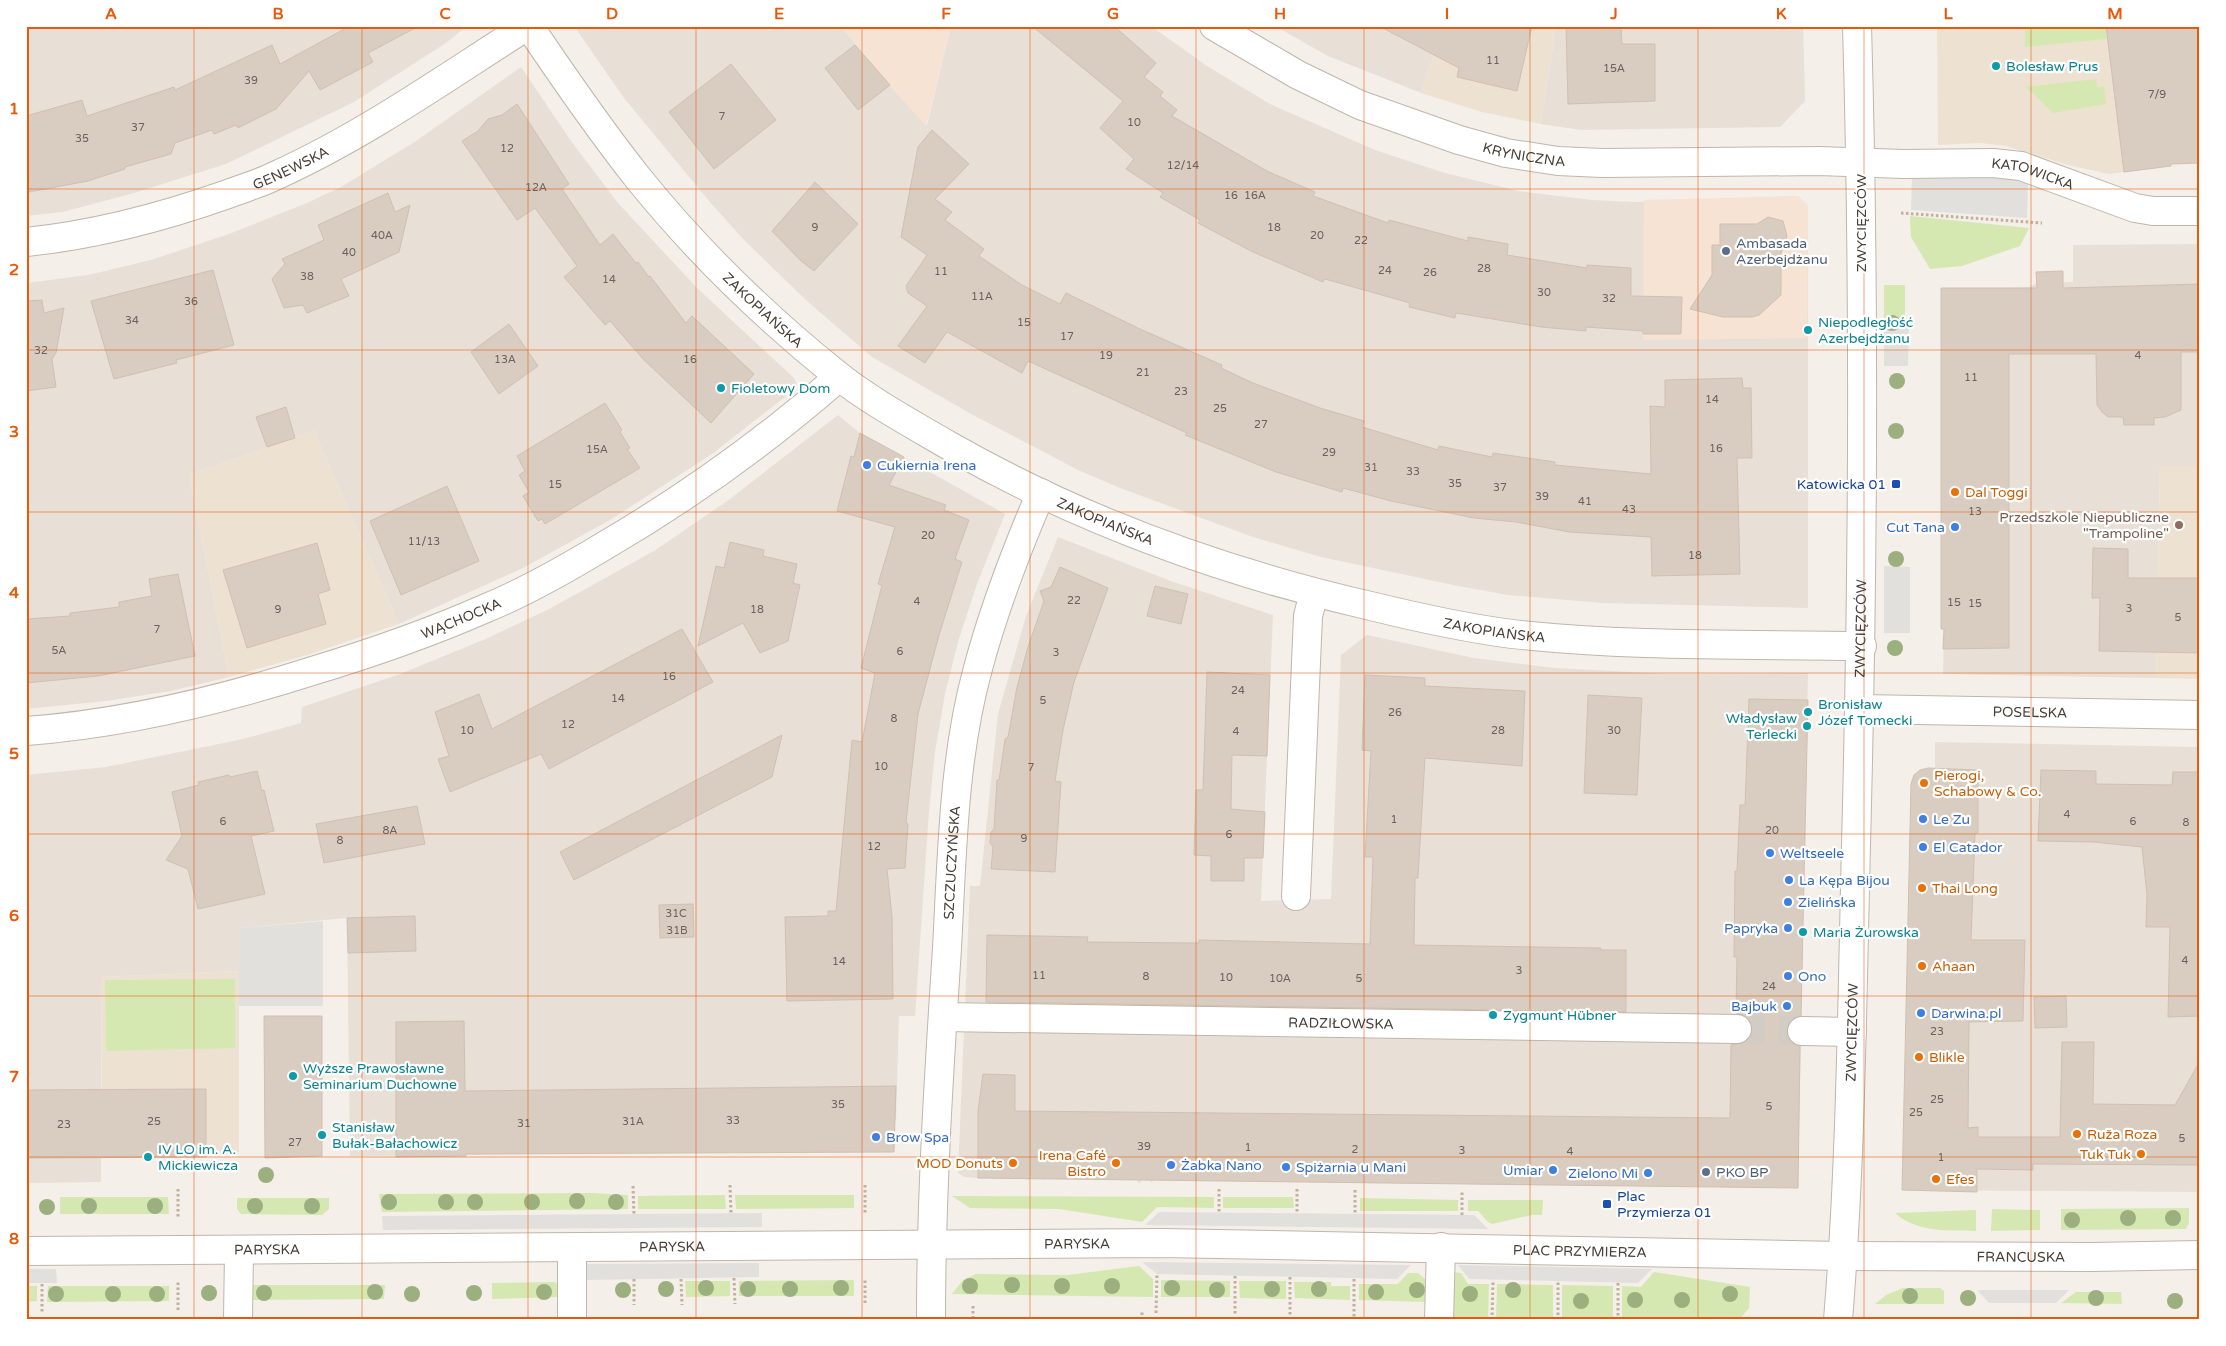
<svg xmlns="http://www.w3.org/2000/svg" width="2226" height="1346" viewBox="0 0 2226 1346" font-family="'Varela Round',sans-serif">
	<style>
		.residential { fill: #e8e0d6 }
		.commercial { fill: #f6e3d4 }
		.education { fill: #ede2d2 }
		.green { fill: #d6e8b1 }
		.parking { fill: #e2e0dd }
		.building { fill: #d9ccc0; stroke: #d1c0b1 }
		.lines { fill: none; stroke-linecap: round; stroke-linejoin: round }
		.minor-tunnel { stroke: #d2ccc5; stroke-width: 28; stroke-dasharray: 28 14; stroke-linecap: butt }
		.minor-casing { stroke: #c0b6ab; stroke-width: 30 }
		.path { stroke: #c2b09c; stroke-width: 3; stroke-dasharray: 2.5 2.5; stroke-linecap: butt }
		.minor { stroke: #fff; stroke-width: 28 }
		.tree { fill: #9baf7f }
		.grid { fill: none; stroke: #e8590c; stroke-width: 1; stroke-opacity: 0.55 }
		.culture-dot { fill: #0f9aa8; stroke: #fff; stroke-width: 2 }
		.service-dot { fill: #5c6f8a; stroke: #fff; stroke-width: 2 }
		.shop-dot { fill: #3f7fe0; stroke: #fff; stroke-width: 2 }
		.transit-dot { fill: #1a4fb4; stroke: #fff; stroke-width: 2 }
		.food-dot { fill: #e8710a; stroke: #fff; stroke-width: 2 }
		.education-dot { fill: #8d6e63; stroke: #fff; stroke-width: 2 }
		.labels { text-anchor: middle; stroke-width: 4.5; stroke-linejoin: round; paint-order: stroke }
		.number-label { font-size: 11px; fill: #6c6259 }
		.culture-label { font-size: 14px; fill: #0d838f; stroke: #fff; text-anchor: start }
		.street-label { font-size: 14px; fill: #483f37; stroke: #fff }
		.service-label { font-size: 14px; fill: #4e5e75; stroke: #fff; text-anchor: start }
		.shop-label { font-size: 14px; fill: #366cbe; stroke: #fff; text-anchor: start }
		.transit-label { font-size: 14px; fill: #164399; stroke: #fff; text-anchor: end }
		.food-label { font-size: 14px; fill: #c56008; stroke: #fff; text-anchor: start }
		.education-label { font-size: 14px; fill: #785e54; stroke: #fff; text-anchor: end }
		.neatline { fill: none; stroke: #e8590c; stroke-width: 2 }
		.grid-label { font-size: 16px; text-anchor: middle; font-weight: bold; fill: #e8590c }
	</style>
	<rect width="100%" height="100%" fill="#f4efe8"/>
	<!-- residential -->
	<g class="residential">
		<polygon points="26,26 467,26 446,43 354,102 226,164 134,193 63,212 26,216"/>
		<polygon points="574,26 841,26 879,74 927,125 951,26 1151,26 1207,66 1270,104 1375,150 1445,173 1518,191 1592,200 1633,202 1798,196 1808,206 1808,608 1602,603 1508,595 1458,586 1321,557 1253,537 1120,488 1078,470 971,414 872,357 807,301 744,240 709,201 624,98"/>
		<polygon points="1275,26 1444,26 1421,93 1328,56"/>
		<polygon points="1556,26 1803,26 1805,101 1780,127 1581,130 1541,124"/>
		<polygon points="521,67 571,141 618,203 698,289 794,378 797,385 790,393 712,454 610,520 523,568 399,624 314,431 189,475 229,677 171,691 106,701 26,709 26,283 88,275 151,260 229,234 307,203 341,187 416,141"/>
		<polygon points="2200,244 2200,466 2160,466 2156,678 1943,674 1944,630 1941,629 1941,288 2009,288 2029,287 2037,283 2073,282 2073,245"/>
		<polygon points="838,415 860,433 1005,514 977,584 958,642 945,694 935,752 929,811 915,1016 899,1016 896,1120 780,1152 350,1156 347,918 239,928 239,971 101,977 101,1182 26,1183 26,775 106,767 243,739 301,723 302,707 400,674 488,638 549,609 654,551 730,499"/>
		<polygon points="1058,537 1168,580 1273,615 1261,901 1331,899 1341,655 1367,635 1474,658 1554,668 1669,674 1808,673 1798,1188 1194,1181 1153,1180 1152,1183 1149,1180 1141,1180 1141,1182 1138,1183 1137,1180 1045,1179 1042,1180 1042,1177 1029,1177 1030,1180 1026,1180 1026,1178 978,1178 964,1177 958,1173 970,886 980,886 998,714 1026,616"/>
		<polygon points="1935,742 2200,747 2200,1192 1903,1190 1905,1126 1935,768"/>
	</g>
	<!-- commercial -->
	<g class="commercial">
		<polygon points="841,26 951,26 926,126 879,74"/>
		<polygon points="1798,196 1808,206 1807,338 1643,340 1644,200"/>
	</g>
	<!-- education -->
	<g class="education">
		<polygon points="1444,26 1556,26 1541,124 1482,112 1421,93"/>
		<polygon points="1937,26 2200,26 2171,166 2109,174 2072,166 2006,146 1980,143 1938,145"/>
		<polygon points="314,431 399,624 304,656 229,677 189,475"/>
		<polygon points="2160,466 2200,466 2200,679 2156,678"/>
		<polygon points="239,971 239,1153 207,1153 207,1157 102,1157 101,977"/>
	</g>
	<!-- green -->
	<g class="green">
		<polygon points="2025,26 2106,26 2107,39 2025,47"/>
		<polygon points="2096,79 2097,87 2104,86 2106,104 2053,113 2026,87"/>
		<polygon points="1910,216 2029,228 2020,246 1962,266 1930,269 1911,237"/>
		<rect x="1884" y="285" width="21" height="42"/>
		<polygon points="235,979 235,1048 106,1051 105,980"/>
		<polygon points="592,1193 628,1195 628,1209 382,1212 379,1194"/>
		<polygon points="725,1195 726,1209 638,1209 638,1196"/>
		<polygon points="735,1195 854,1195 854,1208 736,1209"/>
		<polygon points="952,1196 1214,1197 1214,1208 1157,1207 1142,1222 1059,1209 970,1208"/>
		<polygon points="60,1197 168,1197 169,1214 60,1214"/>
		<polygon points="1223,1197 1293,1197 1294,1208 1223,1208"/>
		<polygon points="237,1198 329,1198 329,1209 322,1215 241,1214 237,1209"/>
		<polygon points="1360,1198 1458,1200 1458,1211 1360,1211"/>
		<polygon points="1468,1200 1543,1200 1542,1215 1532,1215 1492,1224 1488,1222 1478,1211 1468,1211"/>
		<polygon points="2189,1208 2189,1223 2186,1229 2061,1230 2061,1209"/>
		<polygon points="1992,1209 2040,1210 2040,1230 1991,1231"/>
		<path d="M1976 1210V1231C1948 1230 1917 1233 1895 1213Z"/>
		<polygon points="1139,1266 1153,1279 1153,1297 952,1294 963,1280 976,1274 1067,1275"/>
		<polygon points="1453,1272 1461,1273 1468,1284 1489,1284 1488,1320 1448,1320"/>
		<polygon points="1654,1272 1750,1287 1749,1308 1739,1320 1622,1320 1622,1286 1641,1287"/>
		<polygon points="1408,1273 1418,1273 1426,1280 1427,1302 1359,1300 1359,1284 1398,1284"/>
		<polygon points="854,1280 854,1296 739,1296 739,1281"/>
		<polygon points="1161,1280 1230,1281 1230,1297 1161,1297"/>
		<polygon points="685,1281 730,1281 730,1296 686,1297"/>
		<polygon points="1239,1281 1286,1281 1286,1299 1240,1298"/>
		<polygon points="555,1282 561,1287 561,1297 492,1299 492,1283"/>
		<polygon points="1294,1282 1331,1282 1331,1286 1350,1286 1350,1300 1295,1298"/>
		<polygon points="1497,1284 1553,1285 1553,1320 1496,1320"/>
		<polygon points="252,1285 385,1285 384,1299 247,1300"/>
		<polygon points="1562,1285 1613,1286 1613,1320 1562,1320"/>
		<polygon points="26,1286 37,1286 37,1301 26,1302"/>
		<polygon points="48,1286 169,1286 169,1301 47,1302"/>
		<polygon points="1903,1288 1940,1288 1944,1291 1944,1304 1875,1304 1886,1295"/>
		<polygon points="2076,1292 2121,1292 2122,1304 2061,1303"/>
	</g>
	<!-- parking -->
	<g class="parking">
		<polygon points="2004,175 2028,183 2027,218 1911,210 1912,177"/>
		<polygon points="1884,327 1909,327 1908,366 1884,366"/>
		<polygon points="1884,566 1910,567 1910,633 1884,633"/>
		<polygon points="323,921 323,1006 239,1006 239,928"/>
		<polygon points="1159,1212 1474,1215 1488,1229 1145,1225"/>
		<polygon points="762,1213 762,1227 383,1230 382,1216"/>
		<polygon points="1142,1262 1411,1265 1397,1279 1157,1274"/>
		<polygon points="759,1263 759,1277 587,1280 587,1264"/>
		<polygon points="1458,1265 1652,1269 1638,1283 1469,1279"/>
		<polygon points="26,1269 56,1269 57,1283 26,1283"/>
		<polygon points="1977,1290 2069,1290 2056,1303 1989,1303"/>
	</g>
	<!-- building -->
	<g class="building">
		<polygon points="350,26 419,26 368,53 373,62 320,90 309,71 276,109 238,128 236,125 214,134 212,130 175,143 171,154 125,167 125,169 88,181 29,192 29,188 26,188 26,116 82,100 87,116 174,87 175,90 272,45 280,64"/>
		<polygon points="1032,26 1114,26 1156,63 1144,77 1163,92 1160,96 1177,110 1172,116 1267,171 1315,192 1313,196 1388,223 1389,220 1468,241 1468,237 1508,244 1507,255 1587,268 1587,265 1631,268 1631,296 1682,297 1681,334 1643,334 1643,331 1586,327 1586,331 1541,327 1456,313 1455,318 1409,307 1410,303 1325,279 1323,282 1253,252 1198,223 1200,220 1160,197 1163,193 1126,169 1134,159 1100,128 1123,101"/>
		<polygon points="1379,26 1532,26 1517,91 1457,77 1459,68"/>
		<polygon points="1566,26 1621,26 1622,44 1655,44 1655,101 1568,104"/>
		<polygon points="2106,26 2200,26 2200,163 2171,164 2171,166 2124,172"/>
		<polygon points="855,45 890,85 858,110 825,68"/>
		<polygon points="731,64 776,120 714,169 669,112"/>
		<polygon points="517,104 569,184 562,189 600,245 613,234 636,263 638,262 649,277 650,276 686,323 692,316 754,374 711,423 644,360 610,321 605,325 564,277 577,266 535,208 517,220 462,141 478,131 488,119 502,115"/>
		<polygon points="932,130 969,164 935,199 952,212 945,220 984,249 979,256 1022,285 1060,304 1066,293 1140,329 1222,365 1221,368 1253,383 1320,408 1364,421 1362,427 1438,450 1439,446 1492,457 1493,453 1555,462 1555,465 1651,474 1650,406 1665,407 1665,380 1742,378 1743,388 1751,388 1752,458 1737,458 1740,574 1652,576 1651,537 1569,532 1516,522 1474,518 1391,501 1343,488 1342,492 1276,472 1185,435 1187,433 1028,361 1022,373 947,332 925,363 898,346 927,306 908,293 906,286 927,255 901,237 918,147"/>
		<polygon points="815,182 858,224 814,271 800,260 772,231"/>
		<polygon points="388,193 395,212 410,205 399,252 341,279 349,296 307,313 303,305 284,308 272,279 285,264 282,259 324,240 318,225"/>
		<polygon points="1768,217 1783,221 1787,236 1781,253 1781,295 1759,315 1752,317 1723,317 1690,309 1712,275 1712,245 1720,245 1720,224 1757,224"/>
		<polygon points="213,270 234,345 176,360 177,363 114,379 91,301"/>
		<polygon points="2063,271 2063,288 2200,284 2200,352 2181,352 2181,410 2165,417 2154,418 2154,425 2124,425 2123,417 2108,417 2102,412 2097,405 2096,354 2009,354 2009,648 1943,649 1944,629 1941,629 1941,288 2037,288 2036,272"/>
		<polygon points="42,300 44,313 64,308 56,353 52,359 56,387 26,391 26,301"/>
		<polygon points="509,324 538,366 499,394 471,352"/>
		<polygon points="605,403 622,430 620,432 630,448 627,449 640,468 545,524 542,519 538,521 523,496 529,492 519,475 525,471 517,456"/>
		<polygon points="286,407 295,438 267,447 256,417"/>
		<polygon points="860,433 904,457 889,485 946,505 944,510 969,520 955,559 962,562 939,635 918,714 906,822 908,824 905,868 887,869 892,917 893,999 787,1001 785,917 828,916 828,911 836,911 852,740 862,742 875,673 861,668 882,585 878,584 895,527 837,511 851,456 854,457"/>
		<polygon points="447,486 479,561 401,595 370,521"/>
		<polygon points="730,542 764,550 763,556 797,564 793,583 800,585 788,641 760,653 743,623 698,646 716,566 724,568"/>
		<polygon points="317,543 330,590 318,594 326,624 247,648 223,570"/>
		<polygon points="2093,548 2128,549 2128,578 2200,578 2200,653 2099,651 2100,598 2092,598"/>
		<polygon points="1060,567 1108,588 1074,682 1063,730 1055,781 1061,782 1055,872 991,869 993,847 990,843 991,832 994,829 997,780 999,780 1005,739 1008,737 1017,687 1028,647 1044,601 1040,591 1051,587"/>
		<polygon points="178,574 195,656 98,676 26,683 26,619 70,616 70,613 119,607 119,602 152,596 149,579"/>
		<polygon points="1155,586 1188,594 1181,624 1147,616"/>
		<polygon points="682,629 713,682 549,769 541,754 450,792 438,759 449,756 435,712 479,694 492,729"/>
		<polygon points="1207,672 1270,675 1267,756 1232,755 1231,809 1265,812 1263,858 1244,858 1244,881 1211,881 1211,856 1194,855 1196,790 1203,790"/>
		<polygon points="1365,675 1425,678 1425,686 1525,691 1522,766 1425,758 1418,878 1415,878 1414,945 1601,948 1600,950 1626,950 1626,1012 986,1002 987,935 1088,937 1087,942 1199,943 1199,940 1370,944 1373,857 1365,857 1371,751 1362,750"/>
		<polygon points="1588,695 1642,698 1637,795 1584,793"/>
		<polygon points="1749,699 1808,700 1801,1016 1794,1018 1789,1023 1786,1030 1789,1039 1794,1044 1800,1046 1798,1188 978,1178 978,1111 983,1074 1015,1075 1015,1111 1730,1118 1731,1045 1745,1042 1750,1037 1753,1030 1751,1022 1745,1016 1736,1013 1737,957 1734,957 1735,871 1737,871 1740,805 1745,805"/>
		<polygon points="782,735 772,777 574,880 560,852"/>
		<polygon points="1928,768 1978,770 1978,833 1975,833 1971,940 2025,940 2023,1021 1969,1022 1968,1128 1978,1127 1978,1137 2060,1137 2062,1042 2094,1042 2093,1104 2175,1105 2200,1061 2200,1165 2033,1164 2033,1170 1977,1169 1977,1192 1902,1190 1911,784 1914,775 1920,770"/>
		<polygon points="2041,770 2096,771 2096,784 2172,785 2173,772 2200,772 2200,1016 2168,1017 2170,927 2146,927 2147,895 2142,847 2093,842 2038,841"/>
		<polygon points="257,771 262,791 264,790 274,831 251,836 265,894 198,909 188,869 166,860 182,836 172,792 199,785 198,782 229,775 230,777"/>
		<polygon points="417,806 425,844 324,863 316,824"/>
		<polygon points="693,904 694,937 660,938 659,905"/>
		<polygon points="415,916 416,951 348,953 347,918"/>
		<polygon points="2066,996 2067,1027 2035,1028 2034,997"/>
		<polygon points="264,1016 322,1016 322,1156 265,1158"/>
		<polygon points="464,1021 465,1091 896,1086 894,1152 466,1154 466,1156 396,1157 396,1022"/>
		<polygon points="206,1089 206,1157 26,1158 26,1090"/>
	</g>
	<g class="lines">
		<!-- minor-tunnel -->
		<polyline class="minor-tunnel" points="1737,1029 1802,1031"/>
		<!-- minor casing -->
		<g class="minor-casing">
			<g id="minor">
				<path id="s1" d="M529 26C564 78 599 129 638 178 696 250 764 316 836 374 868 400 912 424 948 445 1081 521 1226 573 1375 607 1420 618 1466 628 1512 634 1628 647 1745 644 1862 646"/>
				<path id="s2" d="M1214 26 1298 75 1360 105 1459 140 1506 153 1558 161 1602 163 1819 161 1903 164 1993 163 2021 166 2135 208 2153 211H2200"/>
				<path id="s3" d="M26 242C95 235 163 217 228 194 244 188 261 183 277 175 365 135 445 78 527 26"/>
				<path id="s4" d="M1860 709 2200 715"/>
				<path id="s5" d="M26 731C122 724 218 701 309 672 369 654 427 634 484 609 526 592 566 569 604 546 688 497 766 441 839 377"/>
				<polyline points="1296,896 1308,616 1314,593"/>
				<path id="s6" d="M943 1017 1737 1029"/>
				<polyline points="1802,1031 1852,1032"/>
				<polyline points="572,1248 572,1320"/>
				<path id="s7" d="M26 1251 1163 1243 1843 1256 2092 1257 2200 1255"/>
				<polyline points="238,1320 239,1251"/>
				<path id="s8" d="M931 1320C931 1196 939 1072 947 948 952 857 953 761 977 672 993 611 1016 551 1041 493"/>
				<polyline points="1439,1320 1441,1247"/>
				<path id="s9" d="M1838 1320C1851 1162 1852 1004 1856 845 1863 573 1865 299 1857 26"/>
			</g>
		</g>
		<!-- path -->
		<g class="path">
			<polyline points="1901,213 2042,223"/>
			<polyline points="730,1185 731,1213"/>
			<polyline points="865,1185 865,1214"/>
			<polyline points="633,1186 634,1214"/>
			<polyline points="178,1189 178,1217"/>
			<polyline points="1219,1189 1219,1212"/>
			<polyline points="1297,1189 1297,1213"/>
			<polyline points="1355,1190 1355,1214"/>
			<polyline points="1462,1215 1462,1192"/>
			<polyline points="1235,1276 1235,1315"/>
			<polyline points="1290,1277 1290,1317"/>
			<polyline points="734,1278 735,1304"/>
			<polyline points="634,1279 634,1305"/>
			<polyline points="681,1279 682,1305"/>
			<polyline points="1354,1279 1354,1319"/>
			<polyline points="1618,1283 1618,1320"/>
			<polyline points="42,1284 42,1312"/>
			<polyline points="865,1303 865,1278"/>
			<polyline points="973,1306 973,1320"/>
			<polyline points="178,1310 178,1281"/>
			<polyline points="1156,1313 1157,1275"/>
			<polyline points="1142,1320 1142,1312"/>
			<polyline points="1492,1320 1493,1282"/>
			<polyline points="1558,1320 1558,1281"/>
		</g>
		<!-- minor -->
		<use href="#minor" class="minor"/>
	</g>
	<!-- trees -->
	<g class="tree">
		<circle cx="1892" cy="323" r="8"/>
		<circle cx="1897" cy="381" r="8"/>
		<circle cx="1896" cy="431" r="8"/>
		<circle cx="1896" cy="559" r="8"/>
		<circle cx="1895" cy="648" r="8"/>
		<circle cx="266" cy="1175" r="8"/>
		<circle cx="577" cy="1201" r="8"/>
		<circle cx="389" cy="1202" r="8"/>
		<circle cx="446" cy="1202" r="8"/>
		<circle cx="475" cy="1202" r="8"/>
		<circle cx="532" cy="1202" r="8"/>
		<circle cx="616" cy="1202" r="8"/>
		<circle cx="89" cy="1206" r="8"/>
		<circle cx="155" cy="1206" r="8"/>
		<circle cx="255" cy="1206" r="8"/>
		<circle cx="312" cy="1206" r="8"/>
		<circle cx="47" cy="1207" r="8"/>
		<circle cx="2128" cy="1218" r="8"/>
		<circle cx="2173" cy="1218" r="8"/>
		<circle cx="2072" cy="1220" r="8"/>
		<circle cx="1012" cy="1285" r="8"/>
		<circle cx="970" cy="1286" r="8"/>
		<circle cx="1062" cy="1286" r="8"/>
		<circle cx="1112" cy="1286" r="8"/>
		<circle cx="706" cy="1288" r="8"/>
		<circle cx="841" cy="1288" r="8"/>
		<circle cx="1172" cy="1288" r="8"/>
		<circle cx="666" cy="1289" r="8"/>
		<circle cx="748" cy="1289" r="8"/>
		<circle cx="790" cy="1289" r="8"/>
		<circle cx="1272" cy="1289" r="8"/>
		<circle cx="1319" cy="1289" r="8"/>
		<circle cx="623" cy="1290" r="8"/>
		<circle cx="1217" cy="1290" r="8"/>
		<circle cx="1417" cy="1290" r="8"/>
		<circle cx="1513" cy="1290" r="8"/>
		<circle cx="375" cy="1292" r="8"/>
		<circle cx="544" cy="1292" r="8"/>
		<circle cx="1376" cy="1292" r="8"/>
		<circle cx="209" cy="1293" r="8"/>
		<circle cx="264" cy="1293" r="8"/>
		<circle cx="474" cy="1293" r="8"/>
		<circle cx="56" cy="1294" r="8"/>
		<circle cx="113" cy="1294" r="8"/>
		<circle cx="157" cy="1294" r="8"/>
		<circle cx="412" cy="1294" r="8"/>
		<circle cx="1470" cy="1294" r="8"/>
		<circle cx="1730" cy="1294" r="8"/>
		<circle cx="1910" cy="1296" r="8"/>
		<circle cx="1968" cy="1298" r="8"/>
		<circle cx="2096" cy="1298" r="8"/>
		<circle cx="1635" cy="1300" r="8"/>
		<circle cx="1682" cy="1300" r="8"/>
		<circle cx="1581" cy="1301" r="8"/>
		<circle cx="2175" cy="1301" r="8"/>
	</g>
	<!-- grid -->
	<path class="grid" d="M194 26V1320M362 26V1320M528 26V1320M696 26V1320M862 26V1320M1030 26V1320M1196 26V1320M1364 26V1320M1530 26V1320M1698 26V1320M1864 26V1320M2031 26V1320M26 189H2200M26 350H2200M26 512H2200M26 673H2200M26 834H2200M26 996H2200M26 1157H2200"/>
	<!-- markers -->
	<g class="culture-dot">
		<circle cx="1996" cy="66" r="5"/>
		<circle cx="1808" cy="330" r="5"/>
		<circle cx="721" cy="388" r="5"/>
		<circle cx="1808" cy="712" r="5"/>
		<circle cx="1807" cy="726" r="5"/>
		<circle cx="1803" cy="932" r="5"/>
		<circle cx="1493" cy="1015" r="5"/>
		<circle cx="293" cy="1076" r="5"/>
		<circle cx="322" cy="1135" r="5"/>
		<circle cx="148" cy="1157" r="5"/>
	</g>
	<g class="service-dot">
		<circle cx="1726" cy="251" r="5"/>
		<circle cx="1706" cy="1172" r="5"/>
	</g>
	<g class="shop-dot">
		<circle cx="867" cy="465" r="5"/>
		<circle cx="1955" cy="527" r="5"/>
		<circle cx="1923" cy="819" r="5"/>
		<circle cx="1923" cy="847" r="5"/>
		<circle cx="1770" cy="853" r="5"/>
		<circle cx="1789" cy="880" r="5"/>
		<circle cx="1788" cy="902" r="5"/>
		<circle cx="1788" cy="928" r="5"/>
		<circle cx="1788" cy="976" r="5"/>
		<circle cx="1787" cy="1006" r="5"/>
		<circle cx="1921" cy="1013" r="5"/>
		<circle cx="876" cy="1137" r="5"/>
		<circle cx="1171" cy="1165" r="5"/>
		<circle cx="1286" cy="1167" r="5"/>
		<circle cx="1553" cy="1170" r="5"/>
		<circle cx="1648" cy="1173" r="5"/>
	</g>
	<g class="transit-dot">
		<rect x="1891" y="479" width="10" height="10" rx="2.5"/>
		<rect x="1602" y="1199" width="10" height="10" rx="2.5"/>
	</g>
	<g class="food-dot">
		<circle cx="1955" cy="492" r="5"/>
		<circle cx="1924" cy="783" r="5"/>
		<circle cx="1922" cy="888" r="5"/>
		<circle cx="1922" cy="966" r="5"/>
		<circle cx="1919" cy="1057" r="5"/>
		<circle cx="2077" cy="1134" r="5"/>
		<circle cx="2141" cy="1154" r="5"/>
		<circle cx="1013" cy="1163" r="5"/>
		<circle cx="1116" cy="1163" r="5"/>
		<circle cx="1936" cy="1179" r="5"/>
	</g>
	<circle class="education-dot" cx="2179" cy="525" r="5"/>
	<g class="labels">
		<!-- number labels -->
		<g class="number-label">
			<text x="1493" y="64">11</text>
			<text x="1614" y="72">15A</text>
			<text x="251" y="84">39</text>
			<text x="2157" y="98">7/9</text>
			<text x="722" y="120">7</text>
			<text x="1134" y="126">10</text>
			<text x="138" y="131">37</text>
			<text x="82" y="142">35</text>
			<text x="507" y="152">12</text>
			<text x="1183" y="169">12/14</text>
			<text x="536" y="191">12A</text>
			<text x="1231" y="199">16</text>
			<text x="1255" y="199">16A</text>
			<text x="815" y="231">9</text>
			<text x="1274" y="231">18</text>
			<text x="382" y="239">40A</text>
			<text x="1317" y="239">20</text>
			<text x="1361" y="244">22</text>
			<text x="349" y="256">40</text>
			<text x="1484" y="272">28</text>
			<text x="1385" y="274">24</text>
			<text x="941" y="275">11</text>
			<text x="1430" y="276">26</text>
			<text x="307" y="280">38</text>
			<text x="609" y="283">14</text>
			<text x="1544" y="296">30</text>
			<text x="982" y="300">11A</text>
			<text x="1609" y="302">32</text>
			<text x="191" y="305">36</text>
			<text x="132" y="324">34</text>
			<text x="1024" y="326">15</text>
			<text x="1067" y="340">17</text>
			<text x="41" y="354">32</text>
			<text x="1106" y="359">19</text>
			<text x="2138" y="359">4</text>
			<text x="505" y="363">13A</text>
			<text x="690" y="363">16</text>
			<text x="1143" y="376">21</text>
			<text x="1971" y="381">11</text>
			<text x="1181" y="395">23</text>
			<text x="1712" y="403">14</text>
			<text x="1220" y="412">25</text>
			<text x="1261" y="428">27</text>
			<text x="1716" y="452">16</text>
			<text x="597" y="453">15A</text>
			<text x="1329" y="456">29</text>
			<text x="1371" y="471">31</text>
			<text x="1413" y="475">33</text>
			<text x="1455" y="487">35</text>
			<text x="555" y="488">15</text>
			<text x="1500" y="491">37</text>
			<text x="1542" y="500">39</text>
			<text x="1585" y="505">41</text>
			<text x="1629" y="513">43</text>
			<text x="1975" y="515">13</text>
			<text x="928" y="539">20</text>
			<text x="424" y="545">11/13</text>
			<text x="1695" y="559">18</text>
			<text x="1074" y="604">22</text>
			<text x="917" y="605">4</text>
			<text x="1954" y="606">15</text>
			<text x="1975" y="607">15</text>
			<text x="2129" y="612">3</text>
			<text x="278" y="613">9</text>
			<text x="757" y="613">18</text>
			<text x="2178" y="621">5</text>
			<text x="157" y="633">7</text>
			<text x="59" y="654">5A</text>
			<text x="900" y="655">6</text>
			<text x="1056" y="656">3</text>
			<text x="669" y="680">16</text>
			<text x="1238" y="694">24</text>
			<text x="618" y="702">14</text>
			<text x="1043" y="704">5</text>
			<text x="1395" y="716">26</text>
			<text x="894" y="722">8</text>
			<text x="568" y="728">12</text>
			<text x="467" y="734">10</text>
			<text x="1498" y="734">28</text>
			<text x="1614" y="734">30</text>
			<text x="1236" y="735">4</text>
			<text x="881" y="770">10</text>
			<text x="1031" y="771">7</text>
			<text x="2067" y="818">4</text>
			<text x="1394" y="823">1</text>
			<text x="223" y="825">6</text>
			<text x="2133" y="825">6</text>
			<text x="2186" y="826">8</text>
			<text x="390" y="834">8A</text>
			<text x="1772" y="834">20</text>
			<text x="1229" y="838">6</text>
			<text x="1024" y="842">9</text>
			<text x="340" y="844">8</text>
			<text x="874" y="850">12</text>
			<text x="676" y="917">31C</text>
			<text x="677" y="934">31B</text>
			<text x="2185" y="964">4</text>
			<text x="839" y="965">14</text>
			<text x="1519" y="974">3</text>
			<text x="1039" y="979">11</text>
			<text x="1146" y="980">8</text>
			<text x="1226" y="981">10</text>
			<text x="1280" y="982">10A</text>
			<text x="1359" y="982">5</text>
			<text x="1769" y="990">24</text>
			<text x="1937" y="1035">23</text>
			<text x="1937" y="1103">25</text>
			<text x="838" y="1108">35</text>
			<text x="1769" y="1110">5</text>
			<text x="1916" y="1116">25</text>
			<text x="733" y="1124">33</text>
			<text x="154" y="1125">25</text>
			<text x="633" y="1125">31A</text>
			<text x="524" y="1127">31</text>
			<text x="64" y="1128">23</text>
			<text x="2182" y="1142">5</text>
			<text x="295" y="1146">27</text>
			<text x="1144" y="1150">39</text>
			<text x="1248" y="1151">1</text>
			<text x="1355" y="1153">2</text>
			<text x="1462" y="1154">3</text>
			<text x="1570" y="1155">4</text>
			<text x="1941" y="1161">1</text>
		</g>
		<!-- culture labels -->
		<g class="culture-label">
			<text x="2006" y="71">Bolesław Prus</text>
			<text x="1818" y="327">Niepodległość<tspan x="1818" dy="16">Azerbejdżanu</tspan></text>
			<text x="731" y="393">Fioletowy Dom</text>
			<text x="1818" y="709">Bronisław<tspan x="1818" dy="16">Józef Tomecki</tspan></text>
			<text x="1797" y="723" text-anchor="end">Władysław<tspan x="1797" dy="16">Terlecki</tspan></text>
			<text x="1813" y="937">Maria Żurowska</text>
			<text x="1503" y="1020">Zygmunt Hübner</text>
			<text x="303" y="1073">Wyższe Prawosławne<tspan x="303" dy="16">Seminarium Duchowne</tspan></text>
			<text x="332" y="1132">Stanisław<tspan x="332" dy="16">Bułak-Bałachowicz</tspan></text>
			<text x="158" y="1154">IV LO im. A.<tspan x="158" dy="16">Mickiewicza</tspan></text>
		</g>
		<!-- street labels -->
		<g class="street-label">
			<text dy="5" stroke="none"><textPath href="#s2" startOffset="338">KRYNICZNA</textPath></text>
			<text dy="5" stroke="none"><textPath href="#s3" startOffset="276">GENEWSKA</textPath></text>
			<text dy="5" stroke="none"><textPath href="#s2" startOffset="849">KATOWICKA</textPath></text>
			<text transform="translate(1861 223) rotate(-90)" y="5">ZWYCIĘZCÓW</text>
			<text dy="5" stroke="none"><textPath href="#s1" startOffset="369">ZAKOPIAŃSKA</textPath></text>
			<text dy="5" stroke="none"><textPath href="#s1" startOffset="774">ZAKOPIAŃSKA</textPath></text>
			<text dy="5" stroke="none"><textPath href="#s5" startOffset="451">WĄCHOCKA</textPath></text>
			<text dy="5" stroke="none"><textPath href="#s9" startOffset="692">ZWYCIĘZCÓW</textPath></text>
			<text dy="5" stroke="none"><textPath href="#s1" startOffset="1179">ZAKOPIAŃSKA</textPath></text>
			<text dy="5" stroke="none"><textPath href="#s4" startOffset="170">POSELSKA</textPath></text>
			<text dy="5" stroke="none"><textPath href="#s8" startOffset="458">SZCZUCZYŃSKA</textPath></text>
			<text dy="5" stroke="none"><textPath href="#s6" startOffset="398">RADZIŁOWSKA</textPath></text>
			<text dy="5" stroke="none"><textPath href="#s9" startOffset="288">ZWYCIĘZCÓW</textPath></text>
			<text dy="5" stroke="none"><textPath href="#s7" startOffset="1051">PARYSKA</textPath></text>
			<text dy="5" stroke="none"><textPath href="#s7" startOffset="646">PARYSKA</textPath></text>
			<text dy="5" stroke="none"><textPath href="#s7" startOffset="241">PARYSKA</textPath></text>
			<text dy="5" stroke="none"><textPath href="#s7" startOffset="1554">PLAC PRZYMIERZA</textPath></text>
			<text dy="5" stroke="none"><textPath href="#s7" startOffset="1995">FRANCUSKA</textPath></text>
		</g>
		<!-- service labels -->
		<g class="service-label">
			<text x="1736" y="248">Ambasada<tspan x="1736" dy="16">Azerbejdżanu</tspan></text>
			<text x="1716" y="1177">PKO BP</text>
		</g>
		<!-- shop labels -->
		<g class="shop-label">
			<text x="877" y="470">Cukiernia Irena</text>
			<text x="1945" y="532" text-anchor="end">Cut Tana</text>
			<text x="1933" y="824">Le Zu</text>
			<text x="1933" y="852">El Catador</text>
			<text x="1780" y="858">Weltseele</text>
			<text x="1799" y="885">La Kępa Bijou</text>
			<text x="1798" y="907">Zielińska</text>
			<text x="1778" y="933" text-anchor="end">Papryka</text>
			<text x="1798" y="981">Ono</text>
			<text x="1777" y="1011" text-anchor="end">Bajbuk</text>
			<text x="1931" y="1018">Darwina.pl</text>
			<text x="886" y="1142">Brow Spa</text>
			<text x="1181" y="1170">Żabka Nano</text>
			<text x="1296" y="1172">Spiżarnia u Mani</text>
			<text x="1543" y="1175" text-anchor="end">Umiar</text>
			<text x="1638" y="1178" text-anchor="end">Zielono Mi</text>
		</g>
		<!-- transit labels -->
		<g class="transit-label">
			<text x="1886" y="489">Katowicka 01</text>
			<text x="1617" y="1201" text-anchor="start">Plac<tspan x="1617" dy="16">Przymierza 01</tspan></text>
		</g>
		<!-- food labels -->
		<g class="food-label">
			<text x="1965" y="497">Dal Toggi</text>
			<text x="1934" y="780">Pierogi,<tspan x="1934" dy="16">Schabowy &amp; Co.</tspan></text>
			<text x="1932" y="893">Thai Long</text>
			<text x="1932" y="971">Ahaan</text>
			<text x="1929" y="1062">Blikle</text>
			<text x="2087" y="1139">Ruža Roza</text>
			<text x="2131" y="1159" text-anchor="end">Tuk Tuk</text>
			<text x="1106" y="1160" text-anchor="end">Irena Café<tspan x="1106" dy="16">Bistro</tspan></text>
			<text x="1003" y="1168" text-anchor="end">MOD Donuts</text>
			<text x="1946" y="1184">Efes</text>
		</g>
		<!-- education labels -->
		<g class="education-label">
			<text x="2169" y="522">Przedszkole Niepubliczne<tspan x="2169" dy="16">"Trampoline"</tspan></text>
		</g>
	</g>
	<!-- border -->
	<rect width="2226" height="1346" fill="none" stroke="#ffffff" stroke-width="55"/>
	<rect x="28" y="28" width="2170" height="1290" class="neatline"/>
	<g class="grid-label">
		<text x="111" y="19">A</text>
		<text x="278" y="19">B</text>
		<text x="445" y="19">C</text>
		<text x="612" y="19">D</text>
		<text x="779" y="19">E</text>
		<text x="946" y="19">F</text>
		<text x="1113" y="19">G</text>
		<text x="1280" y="19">H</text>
		<text x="1447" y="19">I</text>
		<text x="1614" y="19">J</text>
		<text x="1781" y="19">K</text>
		<text x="1948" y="19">L</text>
		<text x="2115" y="19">M</text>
		<text x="14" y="114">1</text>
		<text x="14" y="275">2</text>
		<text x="14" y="437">3</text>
		<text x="14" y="598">4</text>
		<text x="14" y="759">5</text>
		<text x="14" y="921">6</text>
		<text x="14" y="1082">7</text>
		<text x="14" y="1244">8</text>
	</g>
</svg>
